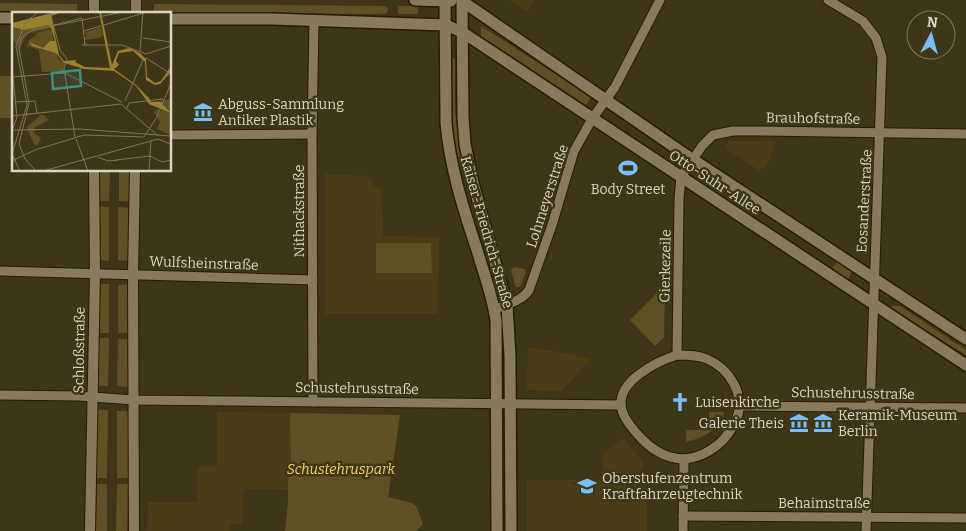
<svg xmlns="http://www.w3.org/2000/svg" width="966" height="531" viewBox="0 0 966 531" font-family="Bitter,serif">
	<style>
		.built { fill: #493e16 }
		.green { fill: #5e5224 }
		.lines { fill: none; stroke-linecap: round; stroke-linejoin: round }
		.minor-casing { stroke: #261d00; stroke-width: 11 }
		.tertiary-casing { stroke: #261d00; stroke-width: 12 }
		.secondary-casing { stroke: #261d00; stroke-width: 14 }
		.minor { stroke: #867c5b; stroke-width: 9 }
		.tertiary { stroke: #867c5b; stroke-width: 10 }
		.secondary { stroke: #867c5b; stroke-width: 11 }
		.labels { text-anchor: middle; stroke-width: 5; stroke-linejoin: round; paint-order: stroke }
		.poi-label { font-size: 14px; fill: #dad5c3; stroke: #3f3617; text-anchor: start }
		.street-label { font-size: 14px; fill: #dad5c3; stroke: #3f3617 }
		.park-label { font-size: 14px; font-style: italic; fill: #f1d260; stroke: #3f3617 }
		.inset-road { fill: none; stroke: #7d765c; stroke-width: 1 }
		.view { fill: #428e83; fill-opacity: 0.15; stroke: #428e83; stroke-width: 2.5 }
		.inset-edge { fill: none; stroke: #dad5c3; stroke-width: 2.5 }
	</style>
	<rect width="100%" height="100%" fill="#3f3617"/>
	<!-- built -->
	<g class="built">
		<polygon points="509,0 535,0 527,12"/>
		<polygon points="728,141 775,141 769,161 765,168 762,167 760,171 725,148"/>
		<polygon points="325,174 366,176 373,182 372,186 382,189 383,236 439,237 438,314 325,314"/>
		<polygon points="528,348 548,350 591,359 561,391 527,390"/>
		<polygon points="217,412 291,413 291,490 244,489 242,524 230,524 230,531 147,531 148,502 197,502 198,467 217,467"/>
		<polygon points="623,438 641,460 643,466 641,470 647,476 647,531 527,531 527,480 602,480 603,454"/>
	</g>
	<!-- green -->
	<g class="green">
		<polygon points="0,3 77,4 77,12 0,12"/>
		<polygon points="154,4 383,6 387,7 388,10 386,14 383,14 154,13"/>
		<rect x="398" y="6" width="20" height="8"/>
		<polygon points="481,26 591,97 586,105 481,36"/>
		<polygon points="451,57 455,59 455,110 462,167 455,162 452,127"/>
		<rect x="0" y="76" width="14" height="42"/>
		<polygon points="99,170 110,170 109,201 99,201"/>
		<rect x="119" y="170" width="11" height="31"/>
		<polygon points="99,206 109,207 109,261 99,260"/>
		<polygon points="118,207 130,208 130,261 118,260"/>
		<polygon points="376,243 431,243 432,273 376,273"/>
		<polygon points="837,261 852,271 848,280 832,269"/>
		<polygon points="514,267 525,269 526,272 520,287 516,287 511,270"/>
		<rect x="98" y="284" width="11" height="49"/>
		<polygon points="129,284 129,333 118,333 118,285"/>
		<polygon points="665,285 664,337 655,346 630,320"/>
		<polygon points="892,306 900,306 966,350 966,355 891,309 890,307"/>
		<polygon points="98,338 109,338 108,386 98,386"/>
		<polygon points="118,339 129,339 129,387 117,386"/>
		<polygon points="97,410 108,410 107,478 97,478"/>
		<rect x="117" y="411" width="11" height="67"/>
		<path d="M709 412H724C719 430 703 438 686 442V430H699L700 421H709Z"/>
		<polygon points="291,413 400,415 388,497 412,503 416,506 423,524 416,531 285,531 288,502 288,484 291,461 290,422"/>
		<polygon points="503,420 506,421 505,531 502,531"/>
		<polygon points="97,484 107,484 107,531 96,531"/>
		<polygon points="117,484 128,484 127,531 116,531"/>
	</g>
	<g class="lines">
		<!-- minor casing -->
		<g class="minor-casing">
			<g id="minor">
				<polyline points="828,0 863,21 876,38 882,57 866,531"/>
				<polyline points="170,135 312,134"/>
				<polyline points="0,271 313,280"/>
				<path d="M495 309C506 305 522 301 529 290L552 225 574 151 592 119 615 87 660 0"/>
				<polyline points="677,355 679,199 681,177 702,146 713,135 733,131 761,131 966,134"/>
				<path d="M677 355C688 355 698 355 707 359 730 369 745 394 737 418 734 427 729 433 723 440 697 465 668 465 643 440 634 431 622 418 621 405 619 380 658 361 677 355Z"/>
				<polyline points="0,395 79,396 134,400 621,405"/>
				<polyline points="313,402 312,134 314,21"/>
				<polyline points="739,406 966,408"/>
				<polyline points="683,516 966,518"/>
				<polyline points="683,531 684,460"/>
			</g>
		</g>
		<!-- tertiary casing -->
		<g class="tertiary-casing">
			<g id="tertiary">
				<polyline points="94,0 94,14"/>
				<polyline points="136,14 136,0"/>
				<polyline points="90,531 95,273 94,170"/>
				<polyline points="134,531 133,273 135,170"/>
			</g>
		</g>
		<!-- secondary casing -->
		<g class="secondary-casing">
			<g id="secondary">
				<polyline points="415,0 451,1"/>
				<path d="M445 0 446 123C450 167 463 208 477 250 484 274 493 297 496 321L497 531"/>
				<polyline points="462,0 463,117 465,144 473,183 507,305 510,356 511,531"/>
				<polyline points="462,1 683,153 966,339"/>
				<polyline points="0,18 14,18"/>
				<polyline points="170,19 272,19 446,25 462,32 966,365"/>
			</g>
		</g>
		<!-- minor -->
		<use href="#minor" class="minor"/>
		<!-- tertiary -->
		<use href="#tertiary" class="tertiary"/>
		<!-- secondary -->
		<use href="#secondary" class="secondary"/>
	</g>
	<!-- icons -->
	<defs>
		<g id="museum-bare" transform="scale(1.5)"><path d="M0-6L6-3V-2H-6V-3ZM-5-1h2V3h-2ZM-1-1h2V3h-2ZM3-1h2V3H3ZM-6 4H6V6H-6Z" fill="#79bff8" stroke="#3f3617" stroke-width="2.5" paint-order="stroke"/></g>
		<g id="stadium-bare" transform="scale(1.5)"><path d="M0-5a6.5 5 0 1 0 0 10a6.5 5 0 1 0 0-10ZM-3.5-1.8h7v3.6h-7Z" fill="#79bff8" stroke="#3f3617" stroke-width="2.5" paint-order="stroke"/></g>
		<g id="church-bare" transform="scale(1.5)"><path d="M-1.2-6h2.4v3.5h3.3v2.4h-3.3V6h-2.4V-.1h-3.3v-2.4h3.3Z" fill="#79bff8" stroke="#3f3617" stroke-width="2.5" paint-order="stroke"/></g>
		<g id="school-bare" transform="scale(1.5)"><path d="M0-5L7-2L0 1L-7-2ZM-4 1L0 2.5L4 1V4Q0 6-4 4Z" fill="#79bff8" stroke="#3f3617" stroke-width="2.5" paint-order="stroke"/></g>
	</defs>
	<g fill-rule="evenodd">
		<use href="#museum-bare" x="203" y="112"/>
		<use href="#stadium-bare" x="628" y="168"/>
		<use href="#church-bare" x="680" y="402"/>
		<use href="#museum-bare" x="799" y="423"/>
		<use href="#museum-bare" x="823" y="423"/>
		<use href="#school-bare" x="587" y="486"/>
	</g>
	<g class="labels">
		<!-- poi labels -->
		<g class="poi-label">
			<text x="218" y="109">Abguss-Sammlung<tspan x="218" dy="16">Antiker Plastik</tspan></text>
			<text x="628" y="194" text-anchor="middle">Body Street</text>
			<text x="695" y="407">Luisenkirche</text>
			<text x="838" y="420">Keramik-Museum<tspan x="838" dy="16">Berlin</tspan></text>
			<text x="784" y="428" text-anchor="end">Galerie Theis</text>
			<text x="602" y="483">Oberstufenzentrum<tspan x="602" dy="16">Kraftfahrzeugtechnik</tspan></text>
		</g>
		<!-- street labels -->
		<g class="street-label">
			<text transform="translate(813 118) rotate(1)" y="5">Brauhofstraße</text>
			<text transform="translate(715 182) rotate(33)" y="5">Otto-Suhr-Allee</text>
			<text transform="translate(547 196) rotate(-72)" y="5">Lohmeyerstraße</text>
			<text transform="translate(864 201) rotate(-87)" y="5">Eosanderstraße</text>
			<text transform="translate(299 211) rotate(-90)" y="5">Nithackstraße</text>
			<text transform="translate(487 232) rotate(74)" y="5">Kaiser-Friedrich-Straße</text>
			<text transform="translate(204 263) rotate(2)" y="5">Wulfsheinstraße</text>
			<text transform="translate(665 266) rotate(-89)" y="5">Gierkezeile</text>
			<text transform="translate(79 350) rotate(-89)" y="5">Schloßstraße</text>
			<text transform="translate(357 388) rotate(1)" y="5">Schustehrusstraße</text>
			<text transform="translate(853 393) rotate(1)" y="5">Schustehrusstraße</text>
			<text x="824" y="508">Behaimstraße</text>
		</g>
		<!-- park labels -->
		<g class="park-label">
			<text x="341" y="474">Schustehruspark</text>
		</g>
	</g>
	<!-- overview -->
	<g transform="translate(12 12)">
		<rect width="159" height="159" fill="#3f3617"/>
		<path d="M36 12 39 16 15 22 7 38 0 24V15L13 18ZM89 15 91 23 87 26 72 28 75 23 72 21ZM39 17 46 47 53 51 52 59 30 60 27 38 16 34 14 39 17 28 26 22H21ZM159 87V100L154 95 153 97 159 101V123L145 117 148 110 142 100 147 96 138 93 136 90 148 95 146 104 153 93 139 90ZM30 102 37 108 23 115 22 121 29 126 26 133H22L15 115Z" fill="#5e5224"/>
		<path d="M44 0H50L39 4 47 43 52 49 64 48 63 50 73 55 98 56 87 0H89L100 53 106 39 117 36 128 41 134 47 135 65 143 71 149 69 159 54 158 61 148 72 143 73 134 68 133 50 121 39 107 41 104 49 107 53 102 57 124 73 137 86 139 90H149L159 101 137 92 124 74 102 59 72 57 52 51 44 41 20 34 17 30 31 36 38 29H43L40 19 36 27 17 28 36 27 40 18 37 13 13 18 0 15V11Z" fill="#99822d"/>
		<path class="inset-road" d="M38 0 48 38 55 47 52 57 63 125M42 13 70 6 73 33M72 19 135 0M131 26 159 30M70 33H110L134 42 159 34M128 39 131 0M134 46 159 62M0 56 5 105 0 119M0 65 53 61 110 90M113 89 131 48M4 90 23 89 25 101M115 96 117 91 151 87M0 104 109 92 145 123 159 124M0 118 68 117 146 123M64 127 76 159M0 142 15 93 4 34 13 11 26 0M0 142 8 159M86 145 96 149 106 148M104 148 138 144 150 150 159 148M0 149 23 138 72 123 132 125 145 105 159 71M24 159 13 147 7 132 17 91 7 37 9 26 20 18 111 0M31 159 146 127 159 132M137 159 139 128"/>
		<path class="view" d="M68 58 69 74 41 77 40 61Z"/>
		<rect width="159" height="159" class="inset-edge"/>
	</g>
	<!-- north arrow -->
	<g transform="translate(931 35) rotate(6)"><circle r="24" fill="#3f3617" stroke="#7d765c"/>
	<path d="M0-4L9 19L0 12L-9 19Z" fill="#79bff8"/>
	<text y="-8" font-size="14" font-weight="bold" text-anchor="middle" fill="#dad5c3">N</text>
	</g>
</svg>
